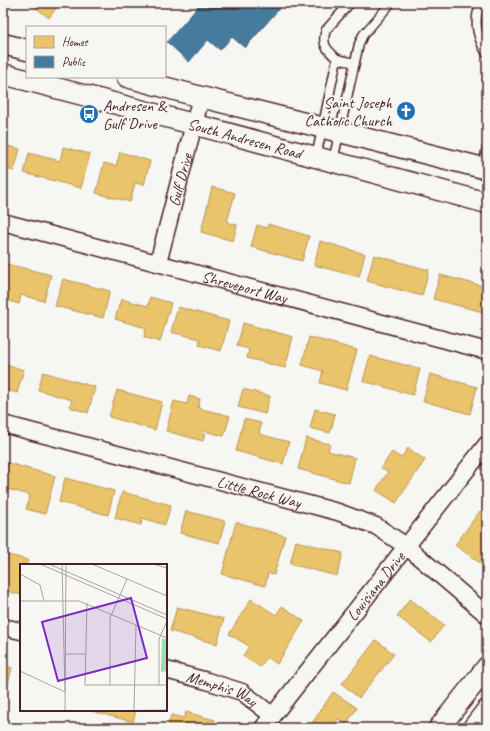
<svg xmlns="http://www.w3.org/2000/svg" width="490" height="731" viewBox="0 0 490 731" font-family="Caveat,sans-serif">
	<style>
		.homes { fill: #e9c46a; stroke: #b99257 }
		.public { fill: #457b9d; stroke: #465f7b }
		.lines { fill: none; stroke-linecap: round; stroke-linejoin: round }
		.service-casing { stroke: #4a1f2b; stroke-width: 11 }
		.minor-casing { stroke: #4a1f2b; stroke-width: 19 }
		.tertiary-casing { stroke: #4a1f2b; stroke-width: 23 }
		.service { stroke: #f6f6f2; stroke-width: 8 }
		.minor { stroke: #f6f6f2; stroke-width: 16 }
		.tertiary { stroke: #f6f6f2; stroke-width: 20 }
		.labels { text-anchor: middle; stroke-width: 4; stroke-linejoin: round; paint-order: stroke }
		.poi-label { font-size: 16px; fill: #4a1f2b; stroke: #f6f6f2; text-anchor: end }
		.street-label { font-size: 16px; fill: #4a1f2b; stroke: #f6f6f2 }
		.inset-road { fill: none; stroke: #b1a0a2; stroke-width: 1 }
		.view { fill: #7b2cbf; fill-opacity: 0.15; stroke: #7b2cbf; stroke-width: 2 }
		.inset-edge { fill: none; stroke: #4a1f2b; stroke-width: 2 }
	</style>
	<rect width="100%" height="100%" fill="#f6f6f2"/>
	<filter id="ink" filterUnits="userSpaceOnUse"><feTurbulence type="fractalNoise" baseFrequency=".025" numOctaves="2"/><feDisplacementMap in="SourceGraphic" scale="8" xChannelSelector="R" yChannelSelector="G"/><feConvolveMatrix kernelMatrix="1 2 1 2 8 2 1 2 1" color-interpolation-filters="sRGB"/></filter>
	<g filter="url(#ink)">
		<!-- homes -->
		<g class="homes">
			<polygon points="30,3 60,3 49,18"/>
			<polygon points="3,145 20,149 14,171 3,168"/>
			<polygon points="63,147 90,154 81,188 24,173 29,153 60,161"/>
			<polygon points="120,152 150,161 144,185 135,183 130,202 96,193 104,163 116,166"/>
			<polygon points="212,187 235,193 227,222 237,225 233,241 201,232"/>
			<polygon points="268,224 309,236 302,261 251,247 257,225 267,228"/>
			<polygon points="320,241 365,254 359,277 314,265"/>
			<polygon points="374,255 429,270 422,296 367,281"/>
			<polygon points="3,263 51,275 44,301 21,295 19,304 6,300 3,311"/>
			<polygon points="440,275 487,287 487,313 433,299"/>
			<polygon points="63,279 110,291 103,318 55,306"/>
			<polygon points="150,297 171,303 160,342 144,337 146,328 115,319 121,299 148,306"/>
			<polygon points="178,307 229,321 221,351 199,345 200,339 171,332"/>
			<polygon points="243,323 293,337 285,368 247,358 249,349 237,346"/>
			<polygon points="309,337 357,350 346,390 320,383 323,371 302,365"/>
			<polygon points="370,356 420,369 413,395 363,381"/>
			<polygon points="3,364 24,370 17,393 3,389"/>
			<polygon points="43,372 95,387 88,413 70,407 72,400 38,390"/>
			<polygon points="430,374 477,387 470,414 423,401"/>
			<polygon points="243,389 270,396 265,414 238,407"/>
			<polygon points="117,390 162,402 155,430 109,417"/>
			<polygon points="189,396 200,399 198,408 230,416 224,436 205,431 203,441 166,431 174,401 187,404"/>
			<polygon points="315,409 335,414 330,433 310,428"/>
			<polygon points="244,419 261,423 259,434 289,442 283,464 236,451"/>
			<polygon points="306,438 330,444 328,451 355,458 349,483 298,469"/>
			<polygon points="408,448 425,460 396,503 376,490 388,472 381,468 392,452 401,458"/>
			<polygon points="8,463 55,476 45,514 26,509 30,495 3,488 3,483"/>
			<polygon points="65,478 114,491 108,515 59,502"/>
			<polygon points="122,492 171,505 165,525 142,518 141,525 115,518"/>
			<polygon points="186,511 225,521 219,543 180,533"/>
			<polygon points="480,511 487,516 487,531 482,537 487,541 487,568 455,545"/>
			<polygon points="236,522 285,536 274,575 268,573 265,586 222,574"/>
			<polygon points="296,541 343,553 337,576 290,564"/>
			<polygon points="8,555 28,560 26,565 21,565 21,595 3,590 3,565 6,565"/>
			<polygon points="251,599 276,615 282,606 304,621 277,664 267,657 260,667 243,656 249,646 229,634"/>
			<polygon points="410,599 444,625 431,642 397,616"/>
			<polygon points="177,607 224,619 217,644 170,631"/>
			<polygon points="376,640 394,654 359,698 342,684"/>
			<polygon points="3,665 12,668 7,687 3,686"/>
			<polygon points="333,692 357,708 346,724 338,719 332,728 309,728"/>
			<polygon points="88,710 136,710 133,722"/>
			<polygon points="186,712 215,720 213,728 168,728 171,715 184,718"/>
		</g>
		<!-- public -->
		<polygon class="public" points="193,3 284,3 245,48 232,37 220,50 208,40 189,62 167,42 198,7"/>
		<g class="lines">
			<!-- service casing -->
			<g class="service-casing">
				<g id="service">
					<path d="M481 3C472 21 478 39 487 54"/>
					<polyline points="337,59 355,63"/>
					<path d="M316 157 337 59C327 49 321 45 326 30L350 3"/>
					<polyline points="333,161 359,44 363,35 391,3"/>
					<polyline points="482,168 487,148"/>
				</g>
			</g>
			<!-- minor casing -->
			<g class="minor-casing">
				<g id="minor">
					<path id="s1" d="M3 222 487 351"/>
					<path id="s2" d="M158 263 201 97"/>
					<path id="s3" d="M3 424 338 512 376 526 406 546 487 615"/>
					<polyline points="3,627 21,631"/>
					<path id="s4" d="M166 670 207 681 242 692 273 716"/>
					<path id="s5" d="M263 728 487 444"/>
				</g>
			</g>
			<!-- tertiary casing -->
			<g class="tertiary-casing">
				<g id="tertiary">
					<polyline points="3,44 27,50"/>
					<path id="s6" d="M3 74 193 124 487 203"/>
					<polyline points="127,77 201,97 487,169"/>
					<polyline points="439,728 487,667"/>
					<polyline points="473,728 487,710"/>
				</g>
			</g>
			<!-- service -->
			<use href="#service" class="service"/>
			<!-- minor -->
			<use href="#minor" class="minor"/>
			<!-- tertiary -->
			<use href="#tertiary" class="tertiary"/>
		</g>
	</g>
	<!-- icons -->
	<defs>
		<g id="church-disc" transform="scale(1)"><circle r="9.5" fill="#1f6fb2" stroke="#f6f6f2"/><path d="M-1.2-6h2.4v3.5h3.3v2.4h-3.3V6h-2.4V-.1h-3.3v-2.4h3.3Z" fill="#fff"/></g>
		<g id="bus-disc" transform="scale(1)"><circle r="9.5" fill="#1f6fb2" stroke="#f6f6f2"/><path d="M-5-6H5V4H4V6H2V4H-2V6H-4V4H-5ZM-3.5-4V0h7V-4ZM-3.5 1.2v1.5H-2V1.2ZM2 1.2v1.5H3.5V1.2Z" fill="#fff"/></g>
	</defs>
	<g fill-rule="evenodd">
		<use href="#church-disc" x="406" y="111"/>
		<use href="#bus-disc" x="89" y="114"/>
	</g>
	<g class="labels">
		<!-- poi labels -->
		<g class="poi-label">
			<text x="392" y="108">Saint Joseph<tspan x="392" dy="18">Catholic Church</tspan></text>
			<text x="103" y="111" text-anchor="start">Andresen &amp;<tspan x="103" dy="18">Gulf Drive</tspan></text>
		</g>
		<!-- street labels -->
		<g class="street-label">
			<text dy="6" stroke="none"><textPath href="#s6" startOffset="250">South Andresen Road</textPath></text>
			<text dy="6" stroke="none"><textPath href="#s2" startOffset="86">Gulf Drive</textPath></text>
			<text dy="6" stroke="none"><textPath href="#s1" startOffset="250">Shreveport Way</textPath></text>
			<text dy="6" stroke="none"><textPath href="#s3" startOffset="265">Little Rock Way</textPath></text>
			<text dy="6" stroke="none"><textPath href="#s5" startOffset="181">Louisiana Drive</textPath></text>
			<text dy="6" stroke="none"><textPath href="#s4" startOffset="59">Memphis Way</textPath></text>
		</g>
	</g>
	<!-- overview -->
	<g transform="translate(20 564)">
		<rect width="147" height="147" fill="#f6f6f2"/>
		<path d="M142 74 147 76V107L141 108Z" fill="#9ddfa9"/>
		<path class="inset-road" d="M20 0 147 55M29 0 147 51M42 0 45 128M72 0 147 32M133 0 147 4M0 10 20 21 24 37M0 37H59L147 74M67 39 65 121H147M46 90H65M0 107 45 128M90 121V54L107 15M139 121V75L147 57M114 146 116 61M45 147 46 0M69 147 147 146"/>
		<path class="view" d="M111 34 127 94 38 117 22 58Z"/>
		<rect width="147" height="147" class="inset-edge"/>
	</g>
	<!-- margin -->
	<rect width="490" height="731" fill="none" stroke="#f6f6f2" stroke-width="16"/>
	<rect x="8" y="8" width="474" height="715" fill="none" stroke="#4a1f2b" stroke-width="1.5" filter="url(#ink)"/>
	<!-- legend -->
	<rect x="26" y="26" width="140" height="52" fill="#f6f6f2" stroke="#b1a0a2"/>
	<rect x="34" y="36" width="20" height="12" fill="#e9c46a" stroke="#b1a0a2"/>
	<text x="62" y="46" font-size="12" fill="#4a1f2b">Homes</text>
	<rect x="34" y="56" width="20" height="12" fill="#457b9d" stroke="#b1a0a2"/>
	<text x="62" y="66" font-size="12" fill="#4a1f2b">Public</text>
</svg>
